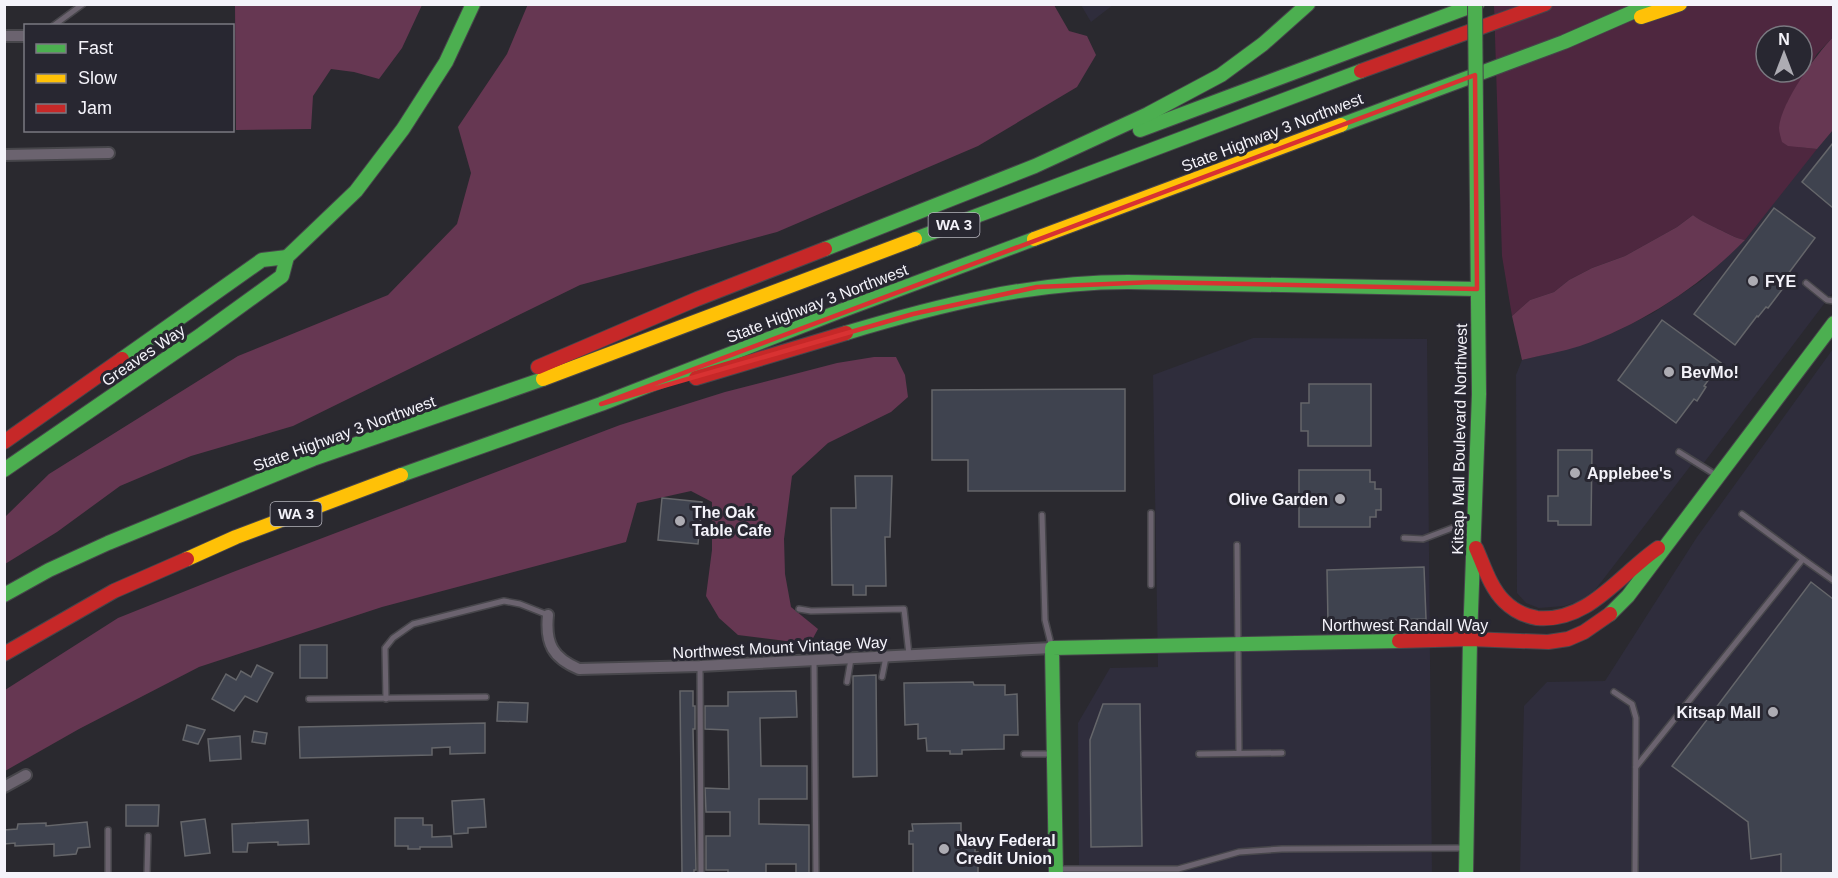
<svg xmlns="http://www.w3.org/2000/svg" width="1838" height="878" viewBox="0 0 1838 878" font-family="Arial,sans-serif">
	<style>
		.built { fill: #2f2d3c }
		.green { fill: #4e273f; fill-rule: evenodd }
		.forest { fill: #663752 }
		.building { fill: #3f434f; stroke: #65666a; stroke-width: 1.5 }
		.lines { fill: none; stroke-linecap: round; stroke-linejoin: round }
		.lane-casing { stroke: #47464b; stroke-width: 8 }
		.street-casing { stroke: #47464b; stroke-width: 14 }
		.fast-casing { stroke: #47464b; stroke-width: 16 }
		.slow-casing { stroke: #47464b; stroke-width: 16 }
		.jam-casing { stroke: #47464b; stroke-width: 16 }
		.lane { stroke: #6b636f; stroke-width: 5 }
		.street { stroke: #6b636f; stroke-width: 10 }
		.fast { stroke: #4caf50; stroke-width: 14 }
		.slow { stroke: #ffc107; stroke-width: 14 }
		.jam { stroke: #c62828; stroke-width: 14 }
		.fast-bridge-casing { stroke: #47464b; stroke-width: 16; stroke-linecap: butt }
		.fast-bridge { stroke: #4caf50; stroke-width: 14 }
		.marked { fill: none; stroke: #d83232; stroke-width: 4.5; stroke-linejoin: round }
		.poi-dot { fill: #adacb3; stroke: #282731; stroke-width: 2 }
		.labels { text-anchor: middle; stroke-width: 6; stroke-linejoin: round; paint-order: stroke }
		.shield { fill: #282731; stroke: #b7b6be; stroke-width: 1.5 }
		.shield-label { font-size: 15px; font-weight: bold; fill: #f4f3fa }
		.street-label { font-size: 16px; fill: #f4f3fa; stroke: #282731 }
		.poi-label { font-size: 16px; font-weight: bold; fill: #f4f3fa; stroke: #282731; text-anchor: start }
	</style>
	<rect width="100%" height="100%" fill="#2a292f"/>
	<!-- built -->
	<g class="built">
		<polygon points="1081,5 1113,5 1091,22"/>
		<polygon points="1833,130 1833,292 1703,464 1695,460 1595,590 1580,601 1564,606 1539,608 1526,603 1517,593 1516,375 1522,360 1578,346 1617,331 1653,313 1701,281 1745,240 1799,170"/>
		<polygon points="1253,338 1427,339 1432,873 1079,873 1078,723 1110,668 1158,667 1153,375"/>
		<polygon points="1833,349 1833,873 1520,874 1524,706 1547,682 1605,681 1697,537"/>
	</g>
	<!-- green -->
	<path class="green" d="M1494 5H1833V37L1817 54 1787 103 1799 147 1817 149 1745 240C1734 238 1728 233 1718 229 1709 224 1701 222 1693 215L1677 227 1625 256 1592 268 1569 280 1554 292 1530 300 1512 316 1502 256ZM1766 36H1802V72H1766Z"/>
	<!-- forest -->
	<g class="forest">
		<polygon points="528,4 1054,5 1069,31 1087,36 1096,55 1077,87 978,146 777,232 580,285 293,426 191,456 120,486 57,532 5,564 5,517 49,474 238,356 388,295 457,224 471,173 458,127 507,54"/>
		<polygon points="235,5 235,4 422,5 402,48 379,79 354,72 331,69 313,96 311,129 236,130"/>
		<path d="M1833 37V130L1817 149 1788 146 1782 142C1781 138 1779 132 1779 128 1781 102 1816 55 1833 37Z"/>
		<path d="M1693 215C1702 222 1709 224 1718 229 1728 233 1734 238 1745 240 1698 288 1642 324 1580 346 1561 352 1541 355 1522 360L1512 316 1530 300 1554 292 1569 280 1592 268 1625 256 1677 227Z"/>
		<polygon points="874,357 896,357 905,375 908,397 891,412 828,443 792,476 784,539 785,574 791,607 818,629 812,640 786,641 738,635 719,618 706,596 712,550 712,502 691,491 637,503 626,542 382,607 199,667 79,729 5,771 5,690 118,618 233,572 620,425 725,392 837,363"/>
	</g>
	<!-- building -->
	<g class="building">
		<polygon points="1833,143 1833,208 1802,182"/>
		<polygon points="1774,208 1815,238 1788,274 1790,276 1782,286 1784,287 1768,308 1766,307 1758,317 1757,316 1735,345 1694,314"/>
		<polygon points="1662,320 1721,363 1704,386 1706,387 1697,401 1694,399 1676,423 1618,380"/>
		<polygon points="1309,384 1371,384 1371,446 1308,446 1308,431 1301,431 1301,403 1309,403"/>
		<polygon points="1125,389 1125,491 968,491 968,460 932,460 932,390"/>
		<polygon points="1558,450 1592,450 1591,525 1558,525 1558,521 1548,521 1548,496 1558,496"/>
		<polygon points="1299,470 1370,470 1370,482 1375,482 1375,489 1381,489 1381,510 1376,510 1376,517 1370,517 1370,527 1299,527"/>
		<polygon points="855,476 892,476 890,537 885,537 886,586 866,586 866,595 853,595 853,585 832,585 831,508 856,508"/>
		<polygon points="662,498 702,502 698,544 658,540"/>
		<polygon points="1424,567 1426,619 1328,622 1327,570"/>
		<polygon points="1811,582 1833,599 1833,873 1781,873 1781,854 1751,859 1748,822 1672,766"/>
		<rect x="300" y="645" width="27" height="33"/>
		<polygon points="257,665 273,673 257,702 245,696 234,711 212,699 226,674 236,680 241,671 251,677"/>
		<polygon points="876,675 877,776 853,777 853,676"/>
		<polygon points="973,682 974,685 1005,685 1005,695 1017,694 1018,735 1004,735 1004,749 962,750 962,754 950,754 950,751 927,751 926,738 918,739 918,724 905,725 904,683"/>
		<polygon points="680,691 693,691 693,706 695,706 695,729 693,729 696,870 694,870 694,873 682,873"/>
		<polygon points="796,691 797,717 760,718 761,766 807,766 807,799 759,799 759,824 809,825 809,873 796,873 796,864 766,864 766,873 728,873 728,870 706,870 706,836 730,836 730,812 706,812 705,788 729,789 728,730 705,729 705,706 728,706 728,692"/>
		<polygon points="498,702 528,703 527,722 497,721"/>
		<polygon points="1103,704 1140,704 1142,846 1091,847 1090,740"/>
		<polygon points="485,723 485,753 450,754 450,747 432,748 432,755 300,758 299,727"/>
		<polygon points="187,725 205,730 198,744 183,740"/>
		<polygon points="254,731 267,733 265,744 252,742"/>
		<polygon points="240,736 241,759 210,761 208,739"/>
		<polygon points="484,799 486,827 468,828 468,833 454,834 452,801"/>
		<polygon points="126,805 159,805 158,826 126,826"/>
		<polygon points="395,818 423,818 423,825 432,825 432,837 451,836 452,847 420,847 420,849 408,849 408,846 395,846"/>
		<polygon points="205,819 210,853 185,856 181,822"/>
		<polygon points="308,820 309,844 278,845 278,842 248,843 247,852 233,852 232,824"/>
		<polygon points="87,822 90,847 78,848 76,854 54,856 54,844 15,846 15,843 4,844 4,830 17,829 18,824 46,823 46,826"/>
		<polygon points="961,823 961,845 975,845 975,852 978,852 978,873 913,873 913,844 909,844 909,831 913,831 912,824"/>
	</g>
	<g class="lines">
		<!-- lane casing -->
		<g class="lane-casing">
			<g id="lane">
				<polyline points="53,26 83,4"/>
				<polyline points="1806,283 1827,300 1834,301"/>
				<polyline points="1679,452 1716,475"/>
				<polyline points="1151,513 1151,585"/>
				<polyline points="1742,514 1803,559"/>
				<polyline points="1042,515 1045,620 1052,648"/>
				<polyline points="1404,538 1423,539 1471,521"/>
				<polyline points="1237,545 1239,753"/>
				<polyline points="799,609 811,611 904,609 909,655"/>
				<polyline points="814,661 816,874"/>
				<polyline points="700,666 701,874"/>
				<polyline points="882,677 886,657"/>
				<polyline points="847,682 851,659"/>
				<polyline points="1614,692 1632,704 1636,718 1635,874"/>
				<polyline points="309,699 486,697"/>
				<polyline points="386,699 385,648 393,638 413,624 504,601 520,604 548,615"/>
				<polyline points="1024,754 1053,754"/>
				<polyline points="1199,754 1282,753"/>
				<polyline points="1636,767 1803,559 1834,581"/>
				<polyline points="108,830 108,874"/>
				<polyline points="1059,869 1178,869 1239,852 1282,849 1464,848"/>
				<polyline points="147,874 148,836"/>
			</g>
		</g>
		<!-- street casing -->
		<g class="street-casing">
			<g id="street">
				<polyline points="4,36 24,36"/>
				<polyline points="4,155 109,153"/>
				<path d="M548 615C545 644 553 658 579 669L700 666 1052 648"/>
				<polyline points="4,787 26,775"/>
			</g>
		</g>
		<!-- fast casing -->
		<g class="fast-casing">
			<g id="fast">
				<polyline points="1341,125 1564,42 1651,4"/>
				<polyline points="1140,130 1477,4"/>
				<polyline points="915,239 1361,71"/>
				<polyline points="825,249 1035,166 1148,114 1221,75 1263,44 1308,4"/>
				<path d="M846 333C939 305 1031 282 1128 282L1477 289"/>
				<polyline points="122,359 262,260 287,257"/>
				<polyline points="4,470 202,334 282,276 287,257 356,191 403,129 446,62 473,4"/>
				<polyline points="401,475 601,404 838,312 1034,239"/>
				<polyline points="4,595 49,570 108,543 313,459 543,379"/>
				<polyline points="1610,614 1628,596 1834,323"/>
				<polyline points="1056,874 1052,648 1399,641"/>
				<polyline points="1466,874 1470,639 1479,394 1476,112"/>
			</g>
		</g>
		<!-- slow casing -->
		<g class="slow-casing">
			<g id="slow">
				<polyline points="1641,17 1680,4"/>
				<polyline points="1034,239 1341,125"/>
				<polyline points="543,379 915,239"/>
				<polyline points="187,559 236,537 401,475"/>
			</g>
		</g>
		<!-- jam casing -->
		<g class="jam-casing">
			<g id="jam">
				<polyline points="1361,71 1545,4"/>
				<polyline points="538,367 697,299 825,249"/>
				<polyline points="696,378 846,333"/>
				<polyline points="4,442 122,359"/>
				<path d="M1476 548C1484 566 1490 587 1504 601 1513 610 1525 616 1537 618 1588 623 1620 574 1658 548"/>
				<polyline points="1399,641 1470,639 1548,642 1568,639 1584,632 1610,614"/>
				<polyline points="4,654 114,591 187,559"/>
			</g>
		</g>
		<!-- lane -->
		<use href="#lane" class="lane"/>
		<!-- street -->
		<use href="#street" class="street"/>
		<!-- fast -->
		<use href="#fast" class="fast"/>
		<!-- slow -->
		<use href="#slow" class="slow"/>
		<!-- jam -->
		<use href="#jam" class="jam"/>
		<!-- fast-bridge casing -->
		<g class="fast-bridge-casing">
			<polyline id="fast-bridge" points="1475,4 1476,112"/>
		</g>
		<!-- fast-bridge -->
		<use href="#fast-bridge" class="fast-bridge"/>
	</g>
	<!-- marked area -->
	<path class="marked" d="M1475 75 1477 289 1154 282 1037 287 913 314 601 404Z"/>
	<!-- markers -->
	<g class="poi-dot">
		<circle cx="1753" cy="281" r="6"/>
		<circle cx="1669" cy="372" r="6"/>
		<circle cx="1575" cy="473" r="6"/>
		<circle cx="1340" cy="499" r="6"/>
		<circle cx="680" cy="521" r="6"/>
		<circle cx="1773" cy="712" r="6"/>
		<circle cx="944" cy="849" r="6"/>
	</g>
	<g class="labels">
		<!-- shield labels -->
		<g class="shield">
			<rect x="928.5" y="213" width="51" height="24" rx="4.5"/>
			<rect x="270.5" y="502" width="51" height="24" rx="4.5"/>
		</g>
		<g class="shield-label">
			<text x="954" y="230">WA 3</text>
			<text x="296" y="519">WA 3</text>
		</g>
		<!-- street labels -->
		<g class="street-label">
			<text transform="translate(1272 132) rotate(-21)" y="6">State Highway 3 Northwest</text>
			<text transform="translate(817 303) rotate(-21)" y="6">State Highway 3 Northwest</text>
			<text transform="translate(143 355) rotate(-34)" y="6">Greaves Way</text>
			<text transform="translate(344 433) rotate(-20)" y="6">State Highway 3 Northwest</text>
			<text transform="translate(1459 439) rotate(-89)" y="6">Kitsap Mall Boulevard Northwest</text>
			<text x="1405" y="631">Northwest Randall Way</text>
			<text transform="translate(780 647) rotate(-3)" y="6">Northwest Mount Vintage Way</text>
		</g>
		<!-- poi labels -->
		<g class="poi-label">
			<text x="1765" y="287">FYE</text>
			<text x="1681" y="378">BevMo!</text>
			<text x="1587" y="479">Applebee's</text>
			<text x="1328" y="505" text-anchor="end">Olive Garden</text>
			<text x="692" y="518">The Oak<tspan x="692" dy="18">Table Cafe</tspan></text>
			<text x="1761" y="718" text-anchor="end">Kitsap Mall</text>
			<text x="956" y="846">Navy Federal<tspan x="956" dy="18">Credit Union</tspan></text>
		</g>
	</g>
	<!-- border -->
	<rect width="1838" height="878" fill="none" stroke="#f4f3fa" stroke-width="12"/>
	<!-- legend -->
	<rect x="24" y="24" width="210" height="108" fill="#282731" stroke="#7a7981" stroke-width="1.5"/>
	<rect x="36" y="44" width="30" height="9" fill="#4caf50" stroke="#7a7981" stroke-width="1.5"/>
	<text x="78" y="54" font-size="18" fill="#f4f3fa">Fast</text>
	<rect x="36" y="74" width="30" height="9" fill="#ffc107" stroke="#7a7981" stroke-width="1.5"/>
	<text x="78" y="84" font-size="18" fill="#f4f3fa">Slow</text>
	<rect x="36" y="104" width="30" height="9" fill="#c62828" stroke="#7a7981" stroke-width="1.5"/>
	<text x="78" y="114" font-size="18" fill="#f4f3fa">Jam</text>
	<!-- north arrow -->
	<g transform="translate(1784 54)"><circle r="28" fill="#282731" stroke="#7a7981" stroke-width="1.5"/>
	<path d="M0-4.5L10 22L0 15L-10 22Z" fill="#adacb3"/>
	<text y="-9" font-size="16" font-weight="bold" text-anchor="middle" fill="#f4f3fa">N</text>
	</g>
</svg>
